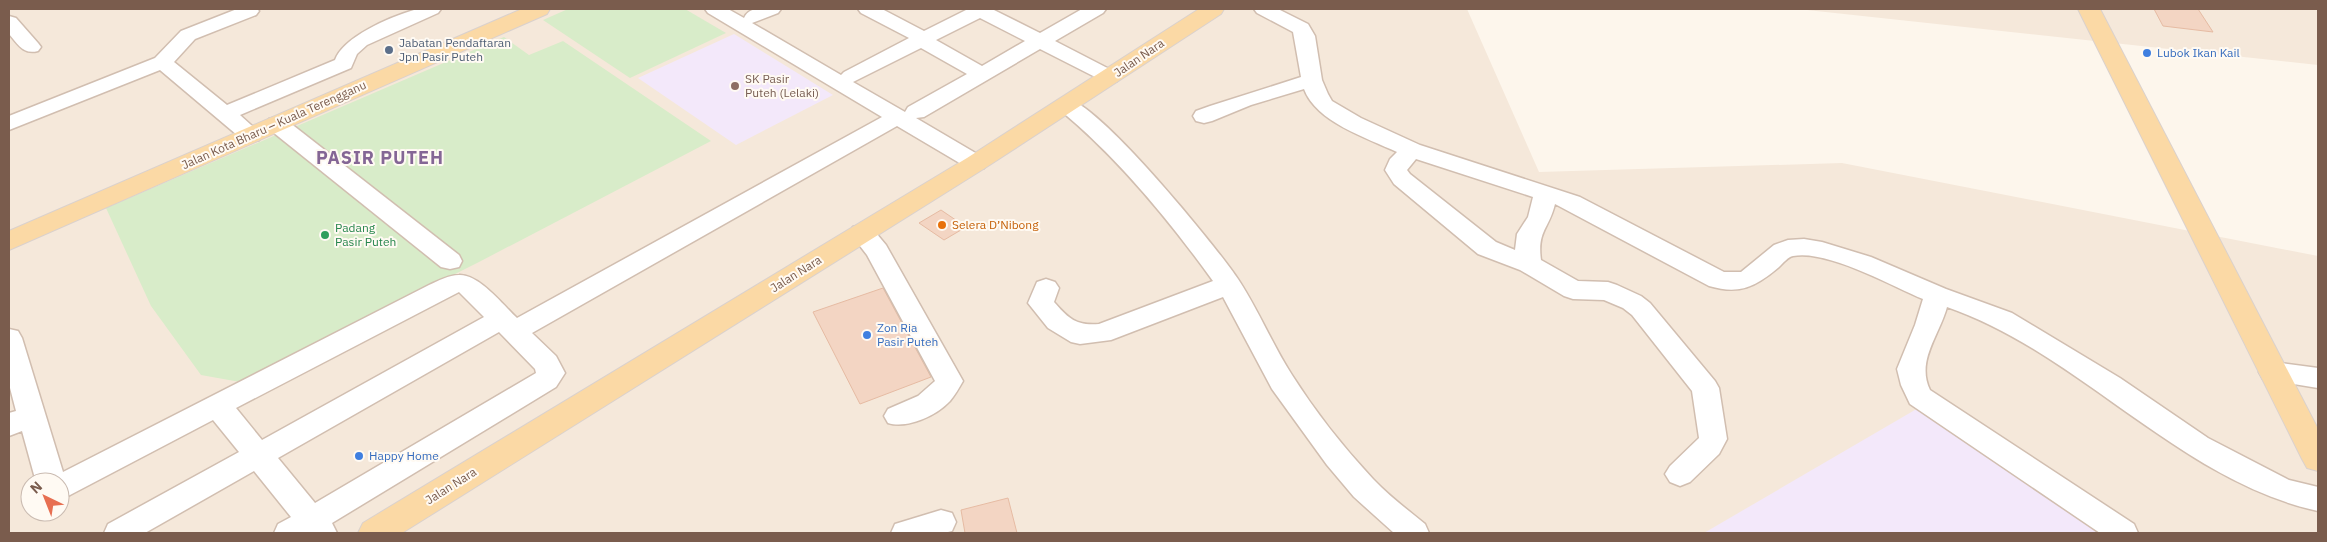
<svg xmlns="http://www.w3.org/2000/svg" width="2327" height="542" viewBox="0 0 2327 542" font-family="'IBM Plex Sans',sans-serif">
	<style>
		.residential { fill: #f5e8da; fill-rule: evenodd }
		.education { fill: #f3e8fa }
		.green { fill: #d8ecc9 }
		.building { fill: #f3d5c3; stroke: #e6bba3 }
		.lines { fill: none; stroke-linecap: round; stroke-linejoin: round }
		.minor-casing { stroke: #d1beb0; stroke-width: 3 }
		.major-casing { stroke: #dad1cd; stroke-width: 2 }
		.minor { fill: #fff; fill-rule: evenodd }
		.major { fill: #fbd9a5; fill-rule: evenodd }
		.service-dot { fill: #5c6f8a; stroke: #fffaf3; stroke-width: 2 }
		.shop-dot { fill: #3f7fe0; stroke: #fffaf3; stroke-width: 2 }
		.education-dot { fill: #8d6e63; stroke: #fffaf3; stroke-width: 2 }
		.food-dot { fill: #e8710a; stroke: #fffaf3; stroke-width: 2 }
		.leisure-dot { fill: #2e9e5b; stroke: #fffaf3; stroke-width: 2 }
		.labels { text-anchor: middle; stroke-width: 4; stroke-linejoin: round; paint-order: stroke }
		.service-label { font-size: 12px; fill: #4e5e75; stroke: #fffaf3; text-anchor: start }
		.shop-label { font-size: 12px; fill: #366cbe; stroke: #fffaf3; text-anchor: start }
		.street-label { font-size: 12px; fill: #7a5c4d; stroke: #fffaf3 }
		.education-label { font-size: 12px; fill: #785e54; stroke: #fffaf3; text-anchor: start }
		.food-label { font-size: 12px; fill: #c56008; stroke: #fffaf3; text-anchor: start }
		.leisure-label { font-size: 12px; fill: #27864d; stroke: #fffaf3; text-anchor: start }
		.district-label { font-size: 18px; font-weight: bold; letter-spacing: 1px; fill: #846695; stroke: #fffaf3 }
	</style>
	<rect width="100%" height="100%" fill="#fdf6ec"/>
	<!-- residential -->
	<g class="residential">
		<path d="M9 9H1467L1539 172 1842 163 2318 256V533H9ZM30 482H60V512H30Z"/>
		<polygon points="1805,9 2318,9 2318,65 1807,10"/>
	</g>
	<!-- education -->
	<g class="education">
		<polygon points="734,34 833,95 736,145 638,78"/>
		<polygon points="1920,407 2104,533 1704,533"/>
	</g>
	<!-- green -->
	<g class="green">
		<polygon points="568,9 685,9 726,33 630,78 543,20"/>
		<polygon points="504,37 529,55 563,41 711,141 479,262 240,382 201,375 151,306 106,208"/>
	</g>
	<!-- building -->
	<g class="building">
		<polygon points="2154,9 2198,9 2213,32 2163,26"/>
		<polygon points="941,210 966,227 944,240 919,223"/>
		<polygon points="883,288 931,377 860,404 813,312"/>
		<polygon points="1008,498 1017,533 965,533 961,510"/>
	</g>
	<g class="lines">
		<!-- minor casing -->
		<g class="minor-casing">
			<g id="minor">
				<path d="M237 9H257L259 11 256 15 195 39 174 62 227 105 335 60C343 37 390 17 414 10 421 7 433 8 441 9L438 13 367 45 357 54 351 68 240 115 262 135 259 140 251 142 243 140 160 70 9 130V116L155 58 181 31Z"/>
				<path d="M705 9H728L744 18C749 5 768 9 781 9L778 13 752 23 841 75 844 72 909 38 861 13 858 9H882L924 31 968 9H992L1040 33 1082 9H1106L1103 13 1055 41 1117 73 1120 77 1117 81 1110 83 1103 81 1040 49 924 117 916 118 984 158 987 163 984 168 976 170 968 168 897 126 532 333 556 356 565 373 556 387 332 523 337 533H274L278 524 291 517 254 471 145 533H104L108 524 239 452 213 420 70 495 60 499V482H36L22 431 9 436V413L16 411 9 384V329L18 331 22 338 63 472 429 285C438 281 449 275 459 275 479 274 503 305 517 318L882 117 708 13ZM980 18 1025 41 982 66 936 40ZM921 48 967 74 908 107 905 112 853 82ZM459 292 484 317 262 440 236 408ZM499 332 535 369 536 373 315 503 278 458Z"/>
				<path d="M1254 9H1278L1308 24 1315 36 1322 80 1328 94 1332 101 1361 118 1420 145 1580 197 1724 272H1741L1774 245 1788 240 1804 239 1822 242 1871 257 1946 289 2012 313 2120 378 2208 438 2289 480 2318 487V511C2180 481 2080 353 1947 307 1939 336 1916 361 1930 390L2134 524 2138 533H2100L1910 404 1901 385 1897 369 1915 325 1923 299C1892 286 1826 249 1793 256 1788 257 1783 263 1779 267 1755 287 1740 295 1709 286L1555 204C1549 229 1537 231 1541 260L1578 281 1608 282 1617 285 1641 296 1650 303 1715 381 1719 388 1727 439 1719 454 1690 482 1680 486 1670 482 1665 474 1670 466 1699 438 1692 391 1632 315 1623 308 1604 300 1573 299 1564 296 1520 270 1478 254 1394 184 1385 170 1390 159 1397 152C1367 138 1316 122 1304 89L1251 105 1212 121 1204 123 1196 121 1193 116 1196 111 1210 106 1301 77 1293 32 1257 13ZM1416 159 1533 197 1528 217 1517 234 1515 250 1496 242 1410 174 1407 170Z"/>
				<path d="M9 16 16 18 38 43 41 47 38 51C23 55 18 44 9 34Z"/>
				<path d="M1068 99C1102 107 1215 245 1238 279 1258 309 1272 344 1292 375 1314 410 1345 449 1373 479 1389 496 1408 510 1425 524L1429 533H1394L1354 497 1327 465 1272 389 1223 297 1111 340 1080 344 1071 342 1048 328 1028 303 1037 282 1046 279 1055 282 1059 288 1054 302C1068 318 1076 326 1099 324L1213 281C1169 220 1118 158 1060 110L1057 105 1060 100Z"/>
				<polygon points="277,117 285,119 459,255 462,261 459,267 450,269 441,267 269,129 266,124 269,119"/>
				<path d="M862 225 871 227 886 245 963 381C959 388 955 395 950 401 936 416 907 429 888 423L884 416 888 409 918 396 935 381 867 255 850 233 853 227Z"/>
				<polygon points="2273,362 2318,368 2318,388 2263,379 2259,372 2263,365"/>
				<polygon points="941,510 952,513 956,522 952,531 944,533 891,533 895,524"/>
			</g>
		</g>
		<!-- major casing -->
		<g class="major-casing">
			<g id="major">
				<polygon points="522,9 550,9 547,14 9,250 9,231"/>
				<polygon points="1199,9 1224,9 1221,14 985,168 402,533 358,533 363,523 967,158"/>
				<polygon points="2078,9 2100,9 2318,429 2318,471 2307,468 2302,459"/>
			</g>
		</g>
		<!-- minor -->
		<use href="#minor" class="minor"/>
		<!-- major -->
		<use href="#major" class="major"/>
	</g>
	<!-- markers -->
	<circle class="service-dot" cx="389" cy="50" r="5"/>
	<g class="shop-dot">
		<circle cx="2147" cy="53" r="5"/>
		<circle cx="867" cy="335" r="5"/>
		<circle cx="359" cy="456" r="5"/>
	</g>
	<circle class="education-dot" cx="735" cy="86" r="5"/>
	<circle class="food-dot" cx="942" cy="225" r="5"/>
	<circle class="leisure-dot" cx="325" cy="235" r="5"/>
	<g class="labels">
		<!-- service labels -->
		<g class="service-label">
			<text x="399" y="47">Jabatan Pendaftaran<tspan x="399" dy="14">Jpn Pasir Puteh</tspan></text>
		</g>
		<!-- shop labels -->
		<g class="shop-label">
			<text x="2157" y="57">Lubok Ikan Kail</text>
			<text x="877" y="332">Zon Ria<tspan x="877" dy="14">Pasir Puteh</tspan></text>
			<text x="369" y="460">Happy Home</text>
		</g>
		<!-- street labels -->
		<g class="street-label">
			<text transform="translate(1139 58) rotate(-34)" y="4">Jalan Nara</text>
			<text transform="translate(274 125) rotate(-24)" y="4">Jalan Kota Bharu – Kuala Terengganu</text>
			<text transform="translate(796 274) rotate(-32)" y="4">Jalan Nara</text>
			<text transform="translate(451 486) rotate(-32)" y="4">Jalan Nara</text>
		</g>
		<!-- education labels -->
		<g class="education-label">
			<text x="745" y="83">SK Pasir<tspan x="745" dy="14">Puteh (Lelaki)</tspan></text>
		</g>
		<!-- food labels -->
		<g class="food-label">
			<text x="952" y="229">Selera D’Nibong</text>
		</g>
		<!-- leisure labels -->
		<g class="leisure-label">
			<text x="335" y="232">Padang<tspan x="335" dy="14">Pasir Puteh</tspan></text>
		</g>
		<!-- district labels -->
		<g class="district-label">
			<text x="380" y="164">PASIR PUTEH</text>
		</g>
	</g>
	<!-- border -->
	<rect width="2327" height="542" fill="none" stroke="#7a5c4d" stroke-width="20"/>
	<!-- north arrow -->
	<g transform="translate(45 497) rotate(317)"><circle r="24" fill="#fffaf3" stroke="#cabbb1"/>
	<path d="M0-4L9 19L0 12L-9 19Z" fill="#e76f51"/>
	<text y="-8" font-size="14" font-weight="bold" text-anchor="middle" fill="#7a5c4d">N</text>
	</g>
</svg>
